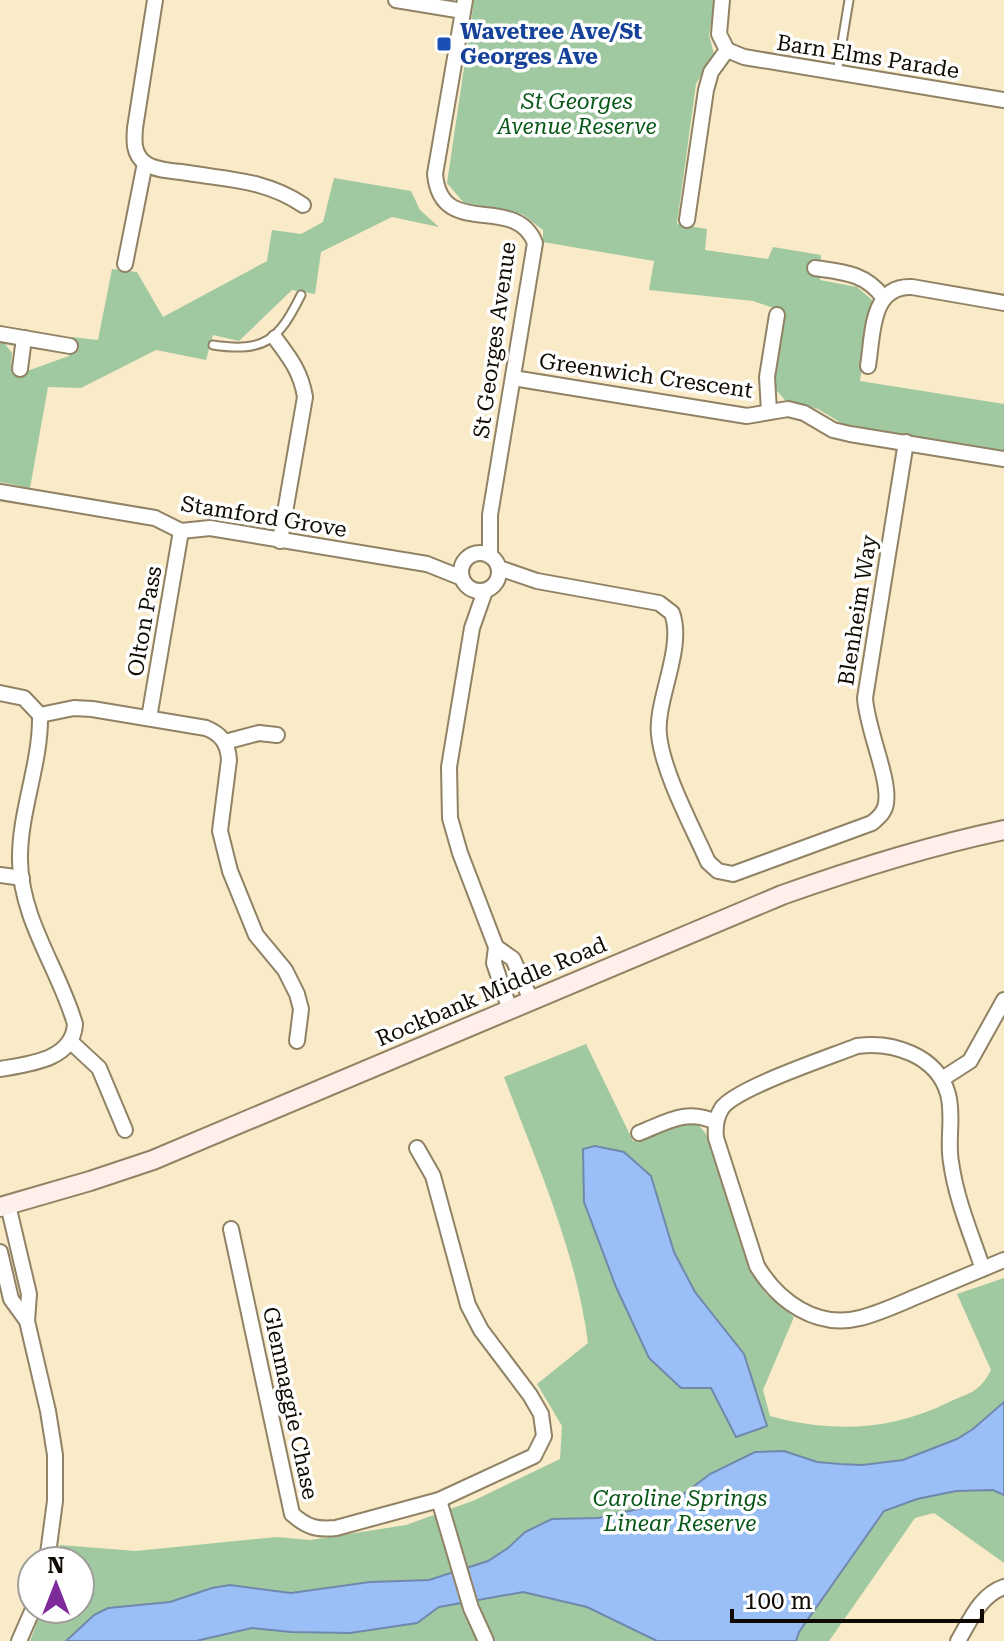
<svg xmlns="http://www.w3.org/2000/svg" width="1004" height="1641" viewBox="0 0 1004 1641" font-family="'Roboto Serif',serif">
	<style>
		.green { fill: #a1c9a1 }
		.water { fill: #9abef6; stroke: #7188ad; stroke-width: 2 }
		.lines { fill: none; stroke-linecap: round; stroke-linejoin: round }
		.lane-casing { stroke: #908264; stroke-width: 11 }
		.street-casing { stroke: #908264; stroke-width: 18 }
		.secondary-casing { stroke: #908264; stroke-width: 22 }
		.lane { stroke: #fff; stroke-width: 7 }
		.street { stroke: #fff; stroke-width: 14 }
		.secondary { stroke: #feefea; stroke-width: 18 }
		.transit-dot { fill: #1a4fb4; stroke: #fff; stroke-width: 3 }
		.labels { text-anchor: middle; stroke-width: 7; stroke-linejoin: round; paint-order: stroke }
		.transit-label { font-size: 22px; font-weight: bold; fill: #164399; stroke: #fff; text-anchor: start }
		.street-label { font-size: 22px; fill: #100b02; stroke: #fff }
		.park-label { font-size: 22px; font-style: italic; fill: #085717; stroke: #fff }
	</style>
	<rect width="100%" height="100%" fill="#f9eac8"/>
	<!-- green -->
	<g class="green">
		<polygon points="474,0 715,0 709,35 714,54 696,84 677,224 707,229 705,250 768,259 773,247 821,255 820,280 857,287 872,300 860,381 1004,404 1004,451 843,424 818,409 785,400 776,390 775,379 785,312 753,301 649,290 654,261 543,242 543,230 522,214 464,203 447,183"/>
		<polygon points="334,178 411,191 420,210 439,227 392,217 321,252 315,294 292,290 239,341 213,335 206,360 156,350 81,388 48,387 30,488 0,482 0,343 5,344 12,353 11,370 27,371 69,356 72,337 98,340 112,269 137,272 163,317 267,261 272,230 301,234 323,222"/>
		<path d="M586 1044 633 1141 687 1121 697 1123 706 1134 753 1272 766 1294 794 1317 763 1390 770 1416C832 1433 891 1431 949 1402 971 1392 979 1393 991 1370L957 1294 1004 1278V1563L934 1513 915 1518 829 1641H30L42 1609H80V1561H56L60 1545 136 1551 277 1537 310 1540 406 1525 475 1500 560 1459 562 1426 537 1384 588 1343C576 1250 537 1164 504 1077Z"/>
	</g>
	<!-- water -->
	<g class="water">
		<polygon points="595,1146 624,1152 651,1176 674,1252 695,1292 744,1354 767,1426 736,1437 711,1388 681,1388 649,1358 616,1287 584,1202 583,1149"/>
		<polygon points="1004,1402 1004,1495 993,1490 956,1491 917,1499 884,1511 799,1632 796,1641 657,1641 587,1607 523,1592 439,1607 417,1623 350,1633 291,1632 252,1628 196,1641 66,1641 94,1615 108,1608 170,1602 212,1588 230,1585 291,1593 370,1582 429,1580 488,1561 508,1548 525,1532 552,1519 598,1518 665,1503 681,1496 710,1474 755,1452 784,1451 817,1462 840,1464 862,1465 903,1460 957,1439 973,1429"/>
	</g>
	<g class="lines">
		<!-- lane casing -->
		<g class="lane-casing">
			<g id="lane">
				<polyline points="837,73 849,0"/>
				<path d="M213 345C266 353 279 339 301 295"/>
			</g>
		</g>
		<!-- street casing -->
		<g class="street-casing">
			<g id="street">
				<path d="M155 0 135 128C134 141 133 154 145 163 156 171 175 171 188 173 230 180 266 180 303 205"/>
				<polyline points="396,0 463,11"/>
				<path d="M465 0 435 174C441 241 515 192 535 243L490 515V556"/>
				<polyline points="727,50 744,57 1004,100"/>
				<polyline points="687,220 706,90 711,72 727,50 719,34 722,0"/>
				<polyline points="125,264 145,163"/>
				<path d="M815 268C843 272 865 273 883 297"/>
				<polyline points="0,334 70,346"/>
				<path d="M275 338C290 358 301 372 305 397L280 541"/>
				<path d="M868 366C873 336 870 285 912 287L1004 303"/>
				<polyline points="20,369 24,338"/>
				<polyline points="513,378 747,416 788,409 804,413 833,430 850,434 1004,459"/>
				<polyline points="769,411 767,377 777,315"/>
				<polyline points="0,492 155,518 181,531 210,528 427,564 462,578"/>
				<circle cx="480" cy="572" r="19"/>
				<path d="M499 568 537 581 659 603 672 613C685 648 655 701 659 735 663 773 692 826 708 862L718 871 733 874 872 823C879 817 885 812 886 803 890 778 867 730 865 698L906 442"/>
				<polyline points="485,591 472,628 449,767 450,818 460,853 496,947 494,963 510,1010"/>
				<path d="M0 693 24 698 40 715C41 764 19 812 20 861 21 920 59 969 75 1024 73 1060 29 1064 0 1069"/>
				<path d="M40 715 74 708 92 709 206 728C221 734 228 743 229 760L220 831 230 871 256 935 285 970 297 994 301 1009 297 1041"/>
				<polyline points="149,718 181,531"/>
				<polyline points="225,742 259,733 277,735"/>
				<polyline points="0,875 22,878"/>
				<polyline points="496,947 513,959 531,1000"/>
				<polyline points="71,1042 99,1068 125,1130"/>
				<polyline points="942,1079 970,1061 1004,1000"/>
				<path d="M639 1133C667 1122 686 1108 716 1122"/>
				<polyline points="8,1205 29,1294 27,1321 48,1411 55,1455 55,1501 47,1561"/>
				<path d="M231 1229 292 1514C307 1527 316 1530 336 1528L439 1500 534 1456 544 1436 541 1414 530 1395 481 1330 468 1305 433 1176 417 1148"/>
				<polyline points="0,1252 11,1299 27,1321"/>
				<path d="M983 1269C971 1234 956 1199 951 1162 947 1140 954 1116 948 1094 937 1055 892 1041 857 1046 830 1057 736 1088 722 1108 716 1117 715 1128 716 1138L757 1266C778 1301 816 1329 860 1318 880 1313 899 1304 918 1296 947 1284 975 1272 1004 1260"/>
				<polyline points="439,1500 471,1608 486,1641"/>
				<polyline points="19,1641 33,1609"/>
				<path d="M958 1641C970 1621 980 1595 1004 1587"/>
			</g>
		</g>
		<!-- secondary casing -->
		<g class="secondary-casing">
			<path id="secondary" d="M0 1207 90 1181 153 1160 782 895C855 869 928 846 1004 830"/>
		</g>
		<!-- lane -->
		<use href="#lane" class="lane"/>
		<!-- street -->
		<use href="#street" class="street"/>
		<!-- secondary -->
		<use href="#secondary" class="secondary"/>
	</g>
	<!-- markers -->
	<rect class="transit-dot" x="436" y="36" width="16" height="16" rx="4"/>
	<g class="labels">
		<!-- transit labels -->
		<g class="transit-label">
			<text x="460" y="39">Wavetree Ave/St<tspan x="460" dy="25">Georges Ave</tspan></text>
		</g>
		<!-- street labels -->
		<g class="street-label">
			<text transform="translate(868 56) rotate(9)" y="8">Barn Elms Parade</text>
			<text transform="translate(494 340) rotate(-82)" y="8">St Georges Avenue</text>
			<text transform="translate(646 375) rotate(8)" y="8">Greenwich Crescent</text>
			<text transform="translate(264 516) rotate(9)" y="8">Stamford Grove</text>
			<text transform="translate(857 610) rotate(-81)" y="8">Blenheim Way</text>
			<text transform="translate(144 621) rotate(-80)" y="8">Olton Pass</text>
			<text transform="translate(491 991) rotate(-23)" y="8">Rockbank Middle Road</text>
			<text transform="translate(291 1403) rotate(78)" y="8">Glenmaggie Chase</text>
		</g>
		<!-- park labels -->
		<g class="park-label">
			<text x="577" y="109">St Georges<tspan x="577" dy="25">Avenue Reserve</tspan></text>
			<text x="680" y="1506">Caroline Springs<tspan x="680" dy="25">Linear Reserve</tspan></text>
		</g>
	</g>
	<!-- north arrow -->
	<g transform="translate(56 1585)"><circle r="38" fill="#ffffff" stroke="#9f9d9a" stroke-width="2"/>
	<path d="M0-6L14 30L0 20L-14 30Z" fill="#7d2b9a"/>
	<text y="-12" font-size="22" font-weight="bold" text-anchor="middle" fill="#100b02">N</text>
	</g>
	<!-- scale -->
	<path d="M732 1609v12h250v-12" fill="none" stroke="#100b02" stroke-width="4"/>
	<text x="744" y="1609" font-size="24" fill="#100b02" stroke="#ffffff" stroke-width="6" paint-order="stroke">100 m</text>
</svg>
